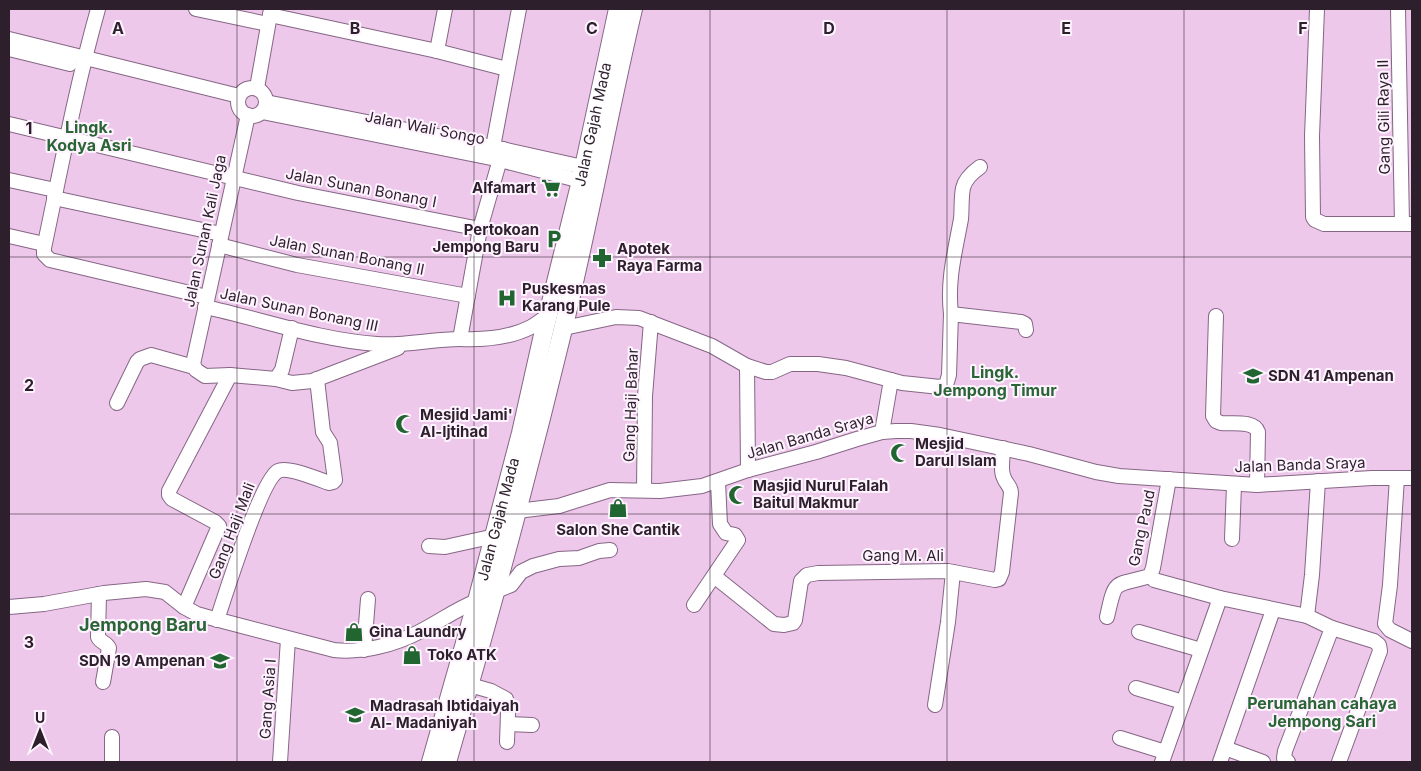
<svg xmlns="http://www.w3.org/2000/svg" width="1421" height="771" viewBox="0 0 1421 771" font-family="Inter,sans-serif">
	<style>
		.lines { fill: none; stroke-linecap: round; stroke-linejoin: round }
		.minor-casing { stroke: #866685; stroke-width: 16 }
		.major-casing { stroke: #866685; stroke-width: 20 }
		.minor { stroke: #fff; stroke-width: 14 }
		.major { stroke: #fff; stroke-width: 18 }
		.grid { fill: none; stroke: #2d1f2c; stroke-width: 1; stroke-opacity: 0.55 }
		.labels { text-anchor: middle; stroke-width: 4; stroke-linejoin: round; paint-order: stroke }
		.street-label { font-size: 15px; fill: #2d1f2c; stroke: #fef3fe }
		.poi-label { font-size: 15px; font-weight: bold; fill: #2d1f2c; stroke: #fef3fe; text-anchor: start }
		.neighbourhood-label { font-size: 16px; font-weight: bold; fill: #296535; stroke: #fef3fe }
		.quarter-label { font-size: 18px; font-weight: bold; fill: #296535; stroke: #fef3fe }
		.grid-label { font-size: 16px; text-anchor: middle; font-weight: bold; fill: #2d1f2c; stroke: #fef3fe; stroke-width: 4; stroke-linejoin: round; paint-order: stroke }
	</style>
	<rect width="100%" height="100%" fill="#edc8eb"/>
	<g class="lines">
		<!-- minor casing -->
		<g class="minor-casing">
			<g id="minor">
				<path d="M98 9C76 87 61 168 44 248V254L50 260 207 297"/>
				<polyline points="196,9 268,24"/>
				<polyline points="1317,9 1312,136 1313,217 1315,220 1324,224 1412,224"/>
				<polyline points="1398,9 1402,224"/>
				<polyline points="270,15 437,51 507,69"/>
				<polyline points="9,39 239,96"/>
				<polyline points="9,49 70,64"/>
				<polyline points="437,51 445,9"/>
				<polyline points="257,88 271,9"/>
				<circle cx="252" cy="102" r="14"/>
				<polyline points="266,102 493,147 583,167"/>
				<polyline points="262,112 496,159 581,181"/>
				<polyline points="248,115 193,364 196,370 205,376 230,375 276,379 282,370 292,328"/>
				<polyline points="9,124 298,193 480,229"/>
				<polyline points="493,147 519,9"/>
				<polyline points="9,180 55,190"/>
				<polyline points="54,198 221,234"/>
				<polyline points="9,236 44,244"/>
				<polyline points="219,245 297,265 468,296"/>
				<path d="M205 307C262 319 318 340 377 344 405 346 432 339 460 339L480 229 503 149"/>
				<path d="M951 314C947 280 955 252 961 219 962 209 961 198 963 188 965 179 973 172 980 167"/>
				<path d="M1216 316 1213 416 1216 421 1221 423C1232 424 1254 420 1258 432L1257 485"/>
				<polyline points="564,328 616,317 639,318 712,346 747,366 766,372 772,372 790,364 818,364 846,368 902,383 940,387 946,385 949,375 951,314 1021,322 1025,324 1026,330"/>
				<path d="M460 339C484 340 510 338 531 327 537 324 542 319 548 316"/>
				<polyline points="747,366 748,470"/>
				<polyline points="276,379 292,383 312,381 398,348"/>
				<polyline points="117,403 137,362 140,359 151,355 194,367"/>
				<polyline points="882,432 891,380"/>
				<polyline points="1397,478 1390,585 1385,624 1390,630 1412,641"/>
				<polyline points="1318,481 1312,575 1307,616 1332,628 1374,641 1379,645 1380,651 1339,762"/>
				<polyline points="644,490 645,396 651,322"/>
				<polyline points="517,511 559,506 610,490 660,491 702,486 748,470 816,452 857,439 882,432 896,431 911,431 940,435 1029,454 1096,472 1119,476 1257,485 1372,478 1412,478"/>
				<polyline points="1232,539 1234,485"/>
				<polyline points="429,546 445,547 495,536"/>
				<path d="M714 576 774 624 784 625 793 623 795 620 801 581 807 575 818 573 948 571 995 580 999 579 1002 572 1011 493C1011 486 1006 484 1004 478 1000 470 1003 457 1003 448"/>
				<polyline points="1154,580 1220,598 1307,616"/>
				<polyline points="496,591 511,585 521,572 533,566 559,559 579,558 599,551 610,550"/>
				<path d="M99 594 98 637C101 643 106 642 109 648L103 682"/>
				<polyline points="694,605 738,540 735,535 726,533 720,524 718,482"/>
				<path d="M9 607 44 604 104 593 146 589 165 592 184 607 197 614 211 618 334 650C363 653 394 645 419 632 439 622 456 609 477 601"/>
				<polyline points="184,607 219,526 215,522 172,499 169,495 169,491 230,375"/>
				<path d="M1107 617C1116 577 1113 587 1150 576L1153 568 1169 479"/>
				<path d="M217 620C225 596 261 480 278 471 287 466 318 479 329 483L333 482 335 480 330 443 323 432 317 379"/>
				<polyline points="1139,632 1201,650"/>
				<polyline points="364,650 368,599"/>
				<polyline points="470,685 491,691 506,699 508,713 507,742"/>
				<polyline points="1136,688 1183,702"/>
				<polyline points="935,705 948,622 953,572"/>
				<polyline points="508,724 532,725"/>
				<polyline points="112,737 112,762"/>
				<polyline points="1120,738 1165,752"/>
				<polyline points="1225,748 1263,762"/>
				<polyline points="280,762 288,639"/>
				<polyline points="1162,762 1220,598"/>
				<polyline points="1220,762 1273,610"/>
				<polyline points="1288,762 1284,758 1285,751 1332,628"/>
			</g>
		</g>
		<!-- major casing -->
		<g class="major-casing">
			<g id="major">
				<path id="s1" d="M431 762 477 601 521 433 543 335 581 181 618 9"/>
				<path d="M447 762C489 619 528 474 563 329 589 223 608 115 633 9"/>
			</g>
		</g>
		<!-- minor -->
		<use href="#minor" class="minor"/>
		<!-- major -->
		<use href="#major" class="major"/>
	</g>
	<!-- grid -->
	<path class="grid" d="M237 9V762M474 9V762M710 9V762M947 9V762M1184 9V762M9 257H1412M9 514H1412"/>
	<!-- icons -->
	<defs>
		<g id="supermarket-bare" transform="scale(1.5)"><path d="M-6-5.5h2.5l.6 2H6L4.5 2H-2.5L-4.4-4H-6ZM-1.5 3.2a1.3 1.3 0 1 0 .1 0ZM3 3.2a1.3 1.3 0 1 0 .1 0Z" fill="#216530" stroke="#fef3fe" stroke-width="2.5" paint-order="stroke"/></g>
		<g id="parking-bare" transform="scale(1.5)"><path d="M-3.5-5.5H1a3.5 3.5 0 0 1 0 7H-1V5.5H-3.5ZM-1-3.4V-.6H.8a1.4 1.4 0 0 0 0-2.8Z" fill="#216530" stroke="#fef3fe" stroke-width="2.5" paint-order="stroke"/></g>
		<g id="pharmacy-bare" transform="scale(1.5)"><path d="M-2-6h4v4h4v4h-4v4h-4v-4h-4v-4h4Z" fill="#216530" stroke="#fef3fe" stroke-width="2.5" paint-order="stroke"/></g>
		<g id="hospital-bare" transform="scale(1.5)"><path d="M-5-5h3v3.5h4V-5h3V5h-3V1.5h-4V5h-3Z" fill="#216530" stroke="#fef3fe" stroke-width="2.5" paint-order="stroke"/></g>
		<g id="school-bare" transform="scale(1.5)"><path d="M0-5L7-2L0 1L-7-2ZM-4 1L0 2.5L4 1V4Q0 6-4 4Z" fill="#216530" stroke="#fef3fe" stroke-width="2.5" paint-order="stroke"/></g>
		<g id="mosque-bare" transform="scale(1.5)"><path d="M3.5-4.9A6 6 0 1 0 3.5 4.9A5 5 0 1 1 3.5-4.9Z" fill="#216530" stroke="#fef3fe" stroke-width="2.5" paint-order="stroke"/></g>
		<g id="shop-bare" transform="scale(1.5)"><path d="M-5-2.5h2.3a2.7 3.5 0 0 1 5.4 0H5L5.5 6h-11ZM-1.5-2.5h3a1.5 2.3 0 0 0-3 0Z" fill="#216530" stroke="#fef3fe" stroke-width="2.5" paint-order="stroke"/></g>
	</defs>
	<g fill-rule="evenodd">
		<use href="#supermarket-bare" x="551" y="188"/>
		<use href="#parking-bare" x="554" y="239"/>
		<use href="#pharmacy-bare" x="602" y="258"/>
		<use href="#hospital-bare" x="507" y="298"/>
		<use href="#school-bare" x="1253" y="376"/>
		<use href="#mosque-bare" x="405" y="424"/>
		<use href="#mosque-bare" x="900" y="453"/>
		<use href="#mosque-bare" x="738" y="495"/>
		<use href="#shop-bare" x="618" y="508"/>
		<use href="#shop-bare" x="354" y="632"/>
		<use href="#shop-bare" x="412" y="655"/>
		<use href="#school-bare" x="220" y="661"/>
		<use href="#school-bare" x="355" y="715"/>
	</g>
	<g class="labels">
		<!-- street labels -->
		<g class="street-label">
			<text transform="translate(1384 117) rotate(-91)" y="5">Gang Gili Raya II</text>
			<text dy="5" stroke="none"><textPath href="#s1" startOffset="658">Jalan Gajah Mada</textPath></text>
			<text transform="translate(425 128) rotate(11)" y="5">Jalan Wali Songo</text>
			<text transform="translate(361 188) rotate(11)" y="5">Jalan Sunan Bonang I</text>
			<text transform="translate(205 231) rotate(-78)" y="5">Jalan Sunan Kali Jaga</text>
			<text transform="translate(347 255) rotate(11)" y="5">Jalan Sunan Bonang II</text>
			<text transform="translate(299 310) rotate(12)" y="5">Jalan Sunan Bonang III</text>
			<text transform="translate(631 405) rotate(-88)" y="5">Gang Haji Bahar</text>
			<text transform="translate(810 436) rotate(-16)" y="5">Jalan Banda Sraya</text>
			<text transform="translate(1300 465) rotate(-2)" y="5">Jalan Banda Sraya</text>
			<text dy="5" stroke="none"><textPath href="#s1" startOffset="252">Jalan Gajah Mada</textPath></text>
			<text transform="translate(1142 528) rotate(-78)" y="5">Gang Paud</text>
			<text transform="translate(232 531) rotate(-69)" y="5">Gang Haji Mali</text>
			<text x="903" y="561">Gang M. Ali</text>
			<text transform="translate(268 699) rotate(-86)" y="5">Gang Asia I</text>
		</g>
		<!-- poi labels -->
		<g class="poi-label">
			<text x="536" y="193" text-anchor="end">Alfamart</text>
			<text x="539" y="235" text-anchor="end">Pertokoan<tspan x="539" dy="17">Jempong Baru</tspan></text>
			<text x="617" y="254">Apotek<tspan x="617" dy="17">Raya Farma</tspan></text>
			<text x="522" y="294">Puskesmas<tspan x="522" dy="17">Karang Pule</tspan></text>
			<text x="1268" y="381">SDN 41 Ampenan</text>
			<text x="420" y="420">Mesjid Jami'<tspan x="420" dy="17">Al-Ijtihad</tspan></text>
			<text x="915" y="449">Mesjid<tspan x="915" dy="17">Darul Islam</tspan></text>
			<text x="753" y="491">Masjid Nurul Falah<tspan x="753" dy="17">Baitul Makmur</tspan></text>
			<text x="618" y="535" text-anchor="middle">Salon She Cantik</text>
			<text x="369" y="637">Gina Laundry</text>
			<text x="427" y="660">Toko ATK</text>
			<text x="205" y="666" text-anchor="end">SDN 19 Ampenan</text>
			<text x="370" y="711">Madrasah Ibtidaiyah<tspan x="370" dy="17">Al- Madaniyah</tspan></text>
		</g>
		<!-- neighbourhood labels -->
		<g class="neighbourhood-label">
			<text x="89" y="133">Lingk.<tspan x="89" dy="18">Kodya Asri</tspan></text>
			<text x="995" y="378">Lingk.<tspan x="995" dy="18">Jempong Timur</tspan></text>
			<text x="1322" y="709">Perumahan cahaya<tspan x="1322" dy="18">Jempong Sari</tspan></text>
		</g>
		<!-- quarter labels -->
		<g class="quarter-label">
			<text x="143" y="631">Jempong Baru</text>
		</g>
	</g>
	<g class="grid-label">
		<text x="118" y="34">A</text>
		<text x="355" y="34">B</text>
		<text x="592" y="34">C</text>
		<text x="829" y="34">D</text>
		<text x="1066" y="34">E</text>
		<text x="1303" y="34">F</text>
		<text x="29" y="134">1</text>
		<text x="29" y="391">2</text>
		<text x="29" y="648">3</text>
	</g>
	<!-- border -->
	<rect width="1421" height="771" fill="none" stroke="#2d1f2c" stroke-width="20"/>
	<!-- north arrow -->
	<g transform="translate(40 731)" stroke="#fef3fe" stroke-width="4" paint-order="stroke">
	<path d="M0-4L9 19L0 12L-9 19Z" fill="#2d1f2c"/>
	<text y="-8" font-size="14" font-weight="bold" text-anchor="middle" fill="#2d1f2c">U</text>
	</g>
</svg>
